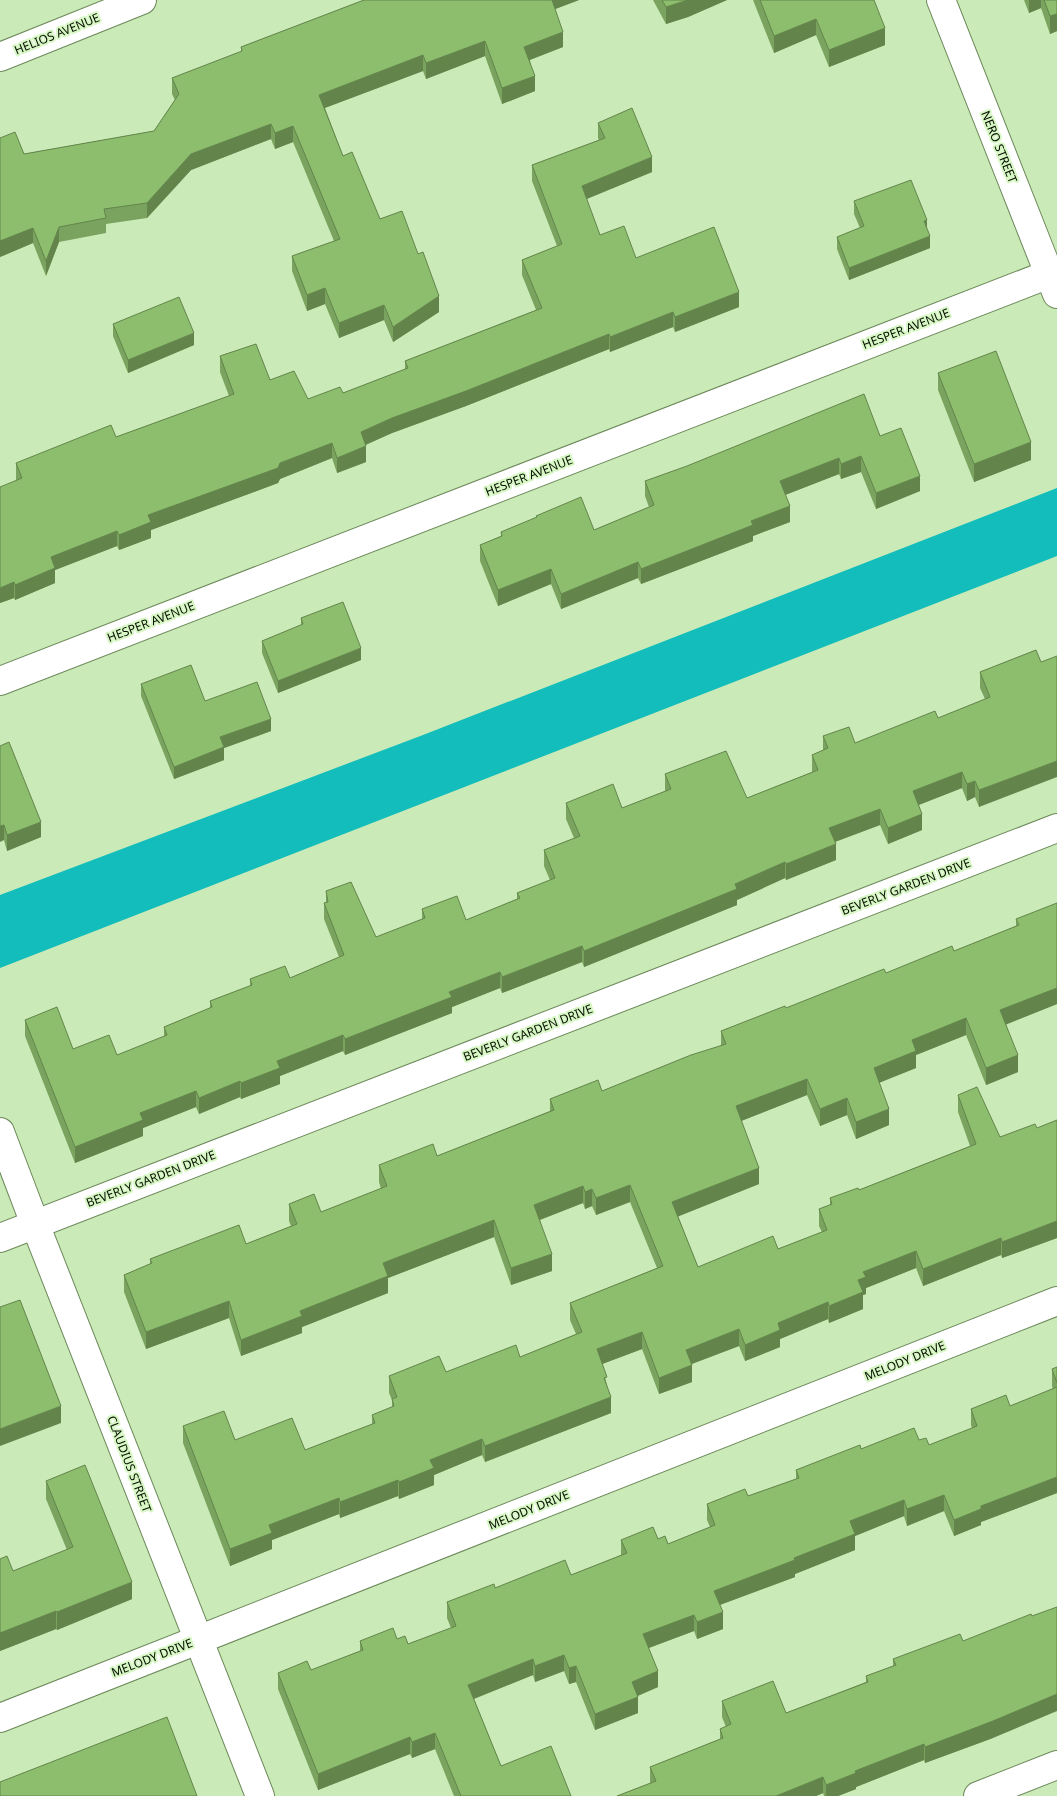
<svg xmlns="http://www.w3.org/2000/svg" width="1057" height="1796" viewBox="0 0 1057 1796" font-family="'Noto Sans',sans-serif">
	<style>
		.water { fill: #12bdbc }
		.lines { fill: none; stroke-linecap: round; stroke-linejoin: round }
		.minor-casing { stroke: #6c885a; stroke-width: 30 }
		.minor { stroke: #fff; stroke-width: 28 }
		.wall { fill: #79a35e }
		.shaded-wall { fill: #63854c }
		.building { fill: #8dbe6d; stroke: #63854c }
		.labels { text-anchor: middle; stroke-width: 4; stroke-linejoin: round; paint-order: stroke }
		.street-label { font-size: 12px; fill: #060f01; stroke: #d7f7c4 }
	</style>
	<rect width="100%" height="100%" fill="#caeab7"/>
	<!-- water -->
	<polygon class="water" points="1057,488 1057,556 0,968 0,895 423,735"/>
	<g class="lines">
		<!-- minor casing -->
		<g class="minor-casing">
			<g id="minor">
				<polyline points="941,0 1057,294"/>
				<polyline points="0,57 142,0"/>
				<polyline points="0,681 1057,271"/>
				<polyline points="0,1132 35,1224 260,1796"/>
				<polyline points="0,1238 1057,828"/>
				<polyline points="0,1718 1057,1301"/>
				<polyline points="978,1796 1057,1765"/>
			</g>
		</g>
		<!-- minor -->
		<use href="#minor" class="minor"/>
	</g>
	<!-- wall -->
	<g class="wall">
		<polygon points="364,0 579,0 555,9 563,47 530,60 535,91 502,104 485,56 426,79 423,71 325,108 343,156 380,219 439,312 393,342 384,320 339,338 325,304 307,311 292,271 292,256 334,241 293,142 275,149 271,139 191,170 147,218 106,224 106,233 59,242 46,276 33,243 0,257 0,138 24,154 154,131 175,100 172,94 172,78 241,52 241,47"/>
		<polygon points="653,0 727,0 688,17 666,24"/>
		<polygon points="753,0 874,0 885,45 829,67 816,35 774,53"/>
		<polygon points="1024,0 1057,0 1057,31 1050,34 1041,8 1029,13"/>
		<polygon points="598,123 652,172 586,199 600,235 636,258 739,307 675,332 673,327 610,352 609,349 466,406 392,433 365,445 366,462 337,473 332,458 280,479 278,483 151,530 151,538 119,550 117,546 55,570 55,583 15,600 14,598 0,603 16,480 16,463 116,437 229,396 220,372 220,356 308,399 343,393 405,369 405,361 536,310 522,275 522,260 557,246 532,181 532,165 599,140 598,138"/>
		<polygon points="854,201 927,229 930,248 849,280 837,249 837,237 860,228 854,214"/>
		<polygon points="113,324 194,345 128,373 113,336"/>
		<polygon points="938,373 1031,460 974,482 938,390"/>
		<polygon points="880,436 920,491 876,509 861,472 841,479 839,474 785,495 790,522 753,536 753,541 641,584 638,578 561,609 551,584 498,606 480,561 480,545 501,536 501,532 536,518 536,516 594,530 649,507 645,496 645,481"/>
		<polygon points="301,618 361,660 278,693 262,653 262,641 301,625"/>
		<polygon points="1036,650 979,807 975,797 967,801 962,788 919,805 922,830 888,844 880,825 835,842 836,860 786,880 785,878 737,900 737,905 584,967 582,962 502,993 500,988 452,1007 452,1013 345,1055 343,1051 280,1076 280,1084 241,1099 240,1097 199,1114 196,1107 143,1128 143,1136 75,1163 25,1036 25,1020 73,1049 117,1055 164,1037 164,1027 210,1008 210,1001 250,986 250,979 290,978 339,957 324,919 324,903 326,903 326,891 376,937 422,919 422,909 466,920 517,899 517,893 550,880 544,866 544,850 574,838 566,819 566,803 622,808 665,791 665,774 747,798 812,772 812,755 823,750 823,736 855,743 938,718 985,699 980,688 980,672"/>
		<polygon points="141,684 205,701 271,731 224,748 224,760 174,779 141,696"/>
		<polygon points="0,746 41,837 7,851 4,840"/>
		<polygon points="1016,919 1057,1004 1006,1024 1018,1072 986,1085 966,1035 916,1055 916,1068 879,1082 889,1125 856,1139 847,1115 820,1126 807,1095 741,1121 759,1184 678,1216 698,1267 778,1249 822,1232 819,1226 819,1209 830,1205 830,1198 859,1190 970,1146 958,1112 958,1095 1000,1137 1037,1128 1057,1120 1057,1238 1002,1258 1001,1255 923,1286 916,1268 866,1288 866,1294 863,1295 863,1309 829,1323 828,1319 780,1339 780,1347 745,1361 739,1346 692,1364 692,1382 659,1394 642,1349 602,1364 607,1385 611,1413 485,1462 482,1455 434,1475 434,1485 399,1499 398,1496 340,1518 339,1514 272,1540 272,1549 230,1566 183,1443 183,1426 235,1440 305,1450 372,1424 372,1415 392,1407 392,1400 389,1393 389,1376 446,1372 520,1357 576,1334 570,1320 570,1303 657,1268 630,1202 596,1215 592,1206 585,1209 583,1203 540,1220 552,1271 511,1285 494,1237 388,1278 388,1293 302,1327 302,1333 241,1356 229,1318 146,1349 124,1292 124,1275 150,1264 150,1259 246,1244 291,1226 289,1221 289,1204 321,1212 381,1189 379,1182 379,1165 437,1156 550,1111 550,1099 602,1091 721,1046 721,1031 886,973 954,951 1016,926"/>
		<polygon points="1057,1367 1057,1493 981,1522 981,1525 954,1536 944,1511 907,1526 904,1516 855,1536 855,1550 795,1574 795,1577 720,1605 723,1629 697,1639 694,1631 649,1648 658,1687 638,1696 638,1713 595,1730 576,1682 569,1684 564,1671 535,1682 533,1675 474,1699 501,1766 571,1796 454,1796 435,1749 412,1758 410,1754 318,1790 278,1689 278,1673 311,1670 360,1651 360,1641 397,1639 408,1644 451,1628 447,1618 447,1602 495,1588 571,1575 621,1555 621,1540 658,1539 668,1544 710,1527 707,1520 707,1504 748,1496 796,1479 796,1470 861,1449 919,1440 929,1445 972,1428 971,1425 971,1409 1010,1406 1053,1389 1052,1386 1052,1369"/>
		<polygon points="46,1481 132,1599 57,1630 56,1629 0,1651 0,1559 13,1571 67,1550 46,1499"/>
		<polygon points="893,1659 993,1738 925,1763 924,1760 856,1787 856,1789 838,1796 824,1796 823,1793 816,1796 617,1796 650,1783 650,1767 720,1739 720,1729 726,1727 722,1717 722,1701 786,1713 866,1682 866,1676 893,1666"/>
	</g>
	<!-- shaded-wall -->
	<g class="shaded-wall">
		<polygon points="550,0 579,0 550,11"/>
		<polygon points="688,0 727,0 688,17 666,24 666,7"/>
		<polygon points="1029,0 1041,0 1041,8 1029,13"/>
		<polygon points="1057,14 1057,31 1050,34 1050,16"/>
		<polygon points="816,19 816,35 774,53 774,36"/>
		<polygon points="885,28 885,45 829,67 829,50"/>
		<polygon points="563,32 563,47 524,62 524,47"/>
		<polygon points="485,41 485,56 426,79 426,63"/>
		<polygon points="423,55 423,71 319,110 319,95"/>
		<polygon points="535,76 535,91 502,104 502,88"/>
		<polygon points="271,124 271,139 191,170 147,218 147,203 191,154"/>
		<polygon points="293,126 293,142 275,149 275,133"/>
		<polygon points="652,157 652,172 582,201 582,186"/>
		<polygon points="927,220 927,232 924,221"/>
		<polygon points="59,227 59,242 46,276 46,261"/>
		<polygon points="33,228 33,243 0,257 0,241"/>
		<polygon points="930,236 930,248 849,280 849,268"/>
		<polygon points="325,288 325,304 307,311 307,295"/>
		<polygon points="739,292 739,307 675,332 675,317"/>
		<polygon points="439,296 439,312 393,342 393,327"/>
		<polygon points="384,305 384,320 339,338 339,323"/>
		<polygon points="673,312 673,327 610,352 610,337"/>
		<polygon points="194,333 194,345 128,373 128,360"/>
		<polygon points="609,334 609,349 466,406 392,433 361,447 361,432 392,418"/>
		<polygon points="1031,442 1031,460 974,482 974,464"/>
		<polygon points="332,443 332,458 280,479 278,483 151,530 151,538 119,550 119,535 148,515"/>
		<polygon points="366,446 366,462 337,473 337,458"/>
		<polygon points="861,456 861,472 841,479 841,464"/>
		<polygon points="839,458 839,474 780,497 780,481"/>
		<polygon points="920,476 920,491 876,509 876,493"/>
		<polygon points="790,506 790,522 753,536 753,541 641,584 641,569 751,521"/>
		<polygon points="117,531 117,546 55,570 55,583 15,600 15,585 51,557"/>
		<polygon points="638,562 638,578 561,609 561,594"/>
		<polygon points="551,569 551,584 498,606 498,590"/>
		<polygon points="14,582 14,598 0,603 0,588"/>
		<polygon points="361,648 361,660 278,693 278,681"/>
		<polygon points="271,719 271,731 224,748 224,760 174,779 174,767 220,737"/>
		<polygon points="1057,761 1057,777 979,807 979,790"/>
		<polygon points="962,772 962,788 913,807 913,791"/>
		<polygon points="975,781 975,797 967,801 967,784"/>
		<polygon points="880,809 880,825 829,844 829,828"/>
		<polygon points="922,814 922,830 888,844 888,828"/>
		<polygon points="41,822 41,837 7,851 7,835"/>
		<polygon points="4,825 4,840 0,842 0,826"/>
		<polygon points="836,844 836,860 786,880 786,864"/>
		<polygon points="785,862 785,878 737,900 737,905 584,967 584,951"/>
		<polygon points="582,946 582,962 502,993 502,977"/>
		<polygon points="500,972 500,988 452,1007 452,1013 345,1055 345,1039 449,992"/>
		<polygon points="1057,988 1057,1004 1000,1027 1000,1010"/>
		<polygon points="966,1018 966,1035 916,1055 916,1068 874,1085 874,1068 912,1040"/>
		<polygon points="343,1035 343,1051 280,1076 280,1084 241,1099 241,1083 277,1061"/>
		<polygon points="1018,1055 1018,1072 986,1085 986,1068"/>
		<polygon points="807,1079 807,1095 736,1123 736,1106"/>
		<polygon points="240,1081 240,1097 199,1114 199,1098"/>
		<polygon points="196,1091 196,1107 143,1128 143,1136 75,1163 75,1147 140,1113"/>
		<polygon points="847,1098 847,1115 820,1126 820,1109"/>
		<polygon points="889,1109 889,1125 856,1139 856,1122"/>
		<polygon points="759,1168 759,1184 672,1219 672,1202"/>
		<polygon points="630,1185 630,1202 596,1215 596,1198"/>
		<polygon points="583,1186 583,1203 534,1222 534,1205"/>
		<polygon points="592,1189 592,1206 585,1209 585,1192"/>
		<polygon points="494,1220 494,1237 388,1278 388,1293 302,1327 302,1333 241,1356 241,1340 300,1311 383,1263"/>
		<polygon points="1057,1221 1057,1238 1002,1258 1002,1242"/>
		<polygon points="1001,1238 1001,1255 923,1286 923,1269"/>
		<polygon points="916,1251 916,1268 866,1288 866,1294 863,1295 863,1309 829,1323 829,1306 858,1280 863,1272"/>
		<polygon points="552,1254 552,1271 511,1285 511,1268"/>
		<polygon points="229,1301 229,1318 146,1349 146,1332"/>
		<polygon points="828,1302 828,1319 780,1339 780,1347 745,1361 745,1345 778,1323"/>
		<polygon points="739,1329 739,1346 686,1366 686,1350"/>
		<polygon points="642,1332 642,1349 597,1366 597,1349"/>
		<polygon points="692,1365 692,1382 659,1394 659,1378"/>
		<polygon points="611,1397 611,1413 485,1462 485,1446"/>
		<polygon points="61,1406 61,1423 0,1446 0,1429"/>
		<polygon points="482,1439 482,1455 434,1475 434,1485 399,1499 399,1482 430,1460"/>
		<polygon points="1057,1477 1057,1493 981,1522 981,1525 954,1536 954,1520 981,1506"/>
		<polygon points="398,1480 398,1496 340,1518 340,1502"/>
		<polygon points="944,1495 944,1511 907,1526 907,1509"/>
		<polygon points="339,1498 339,1514 272,1540 272,1549 230,1566 230,1549 269,1525"/>
		<polygon points="904,1500 904,1516 855,1536 855,1550 795,1574 795,1577 714,1607 714,1591 794,1558 850,1521"/>
		<polygon points="132,1582 132,1599 57,1630 57,1612"/>
		<polygon points="56,1611 56,1629 0,1651 0,1633"/>
		<polygon points="723,1612 723,1629 697,1639 697,1622"/>
		<polygon points="694,1615 694,1631 643,1650 643,1634"/>
		<polygon points="564,1655 564,1671 535,1682 535,1666"/>
		<polygon points="533,1659 533,1675 468,1701 468,1685"/>
		<polygon points="576,1666 576,1682 569,1684 569,1668"/>
		<polygon points="658,1671 658,1687 632,1698 632,1682"/>
		<polygon points="1057,1694 1057,1711 993,1738 925,1763 925,1747"/>
		<polygon points="638,1697 638,1713 595,1730 595,1714"/>
		<polygon points="435,1733 435,1749 412,1758 412,1742"/>
		<polygon points="410,1737 410,1754 318,1790 318,1774"/>
		<polygon points="924,1744 924,1760 856,1787 856,1789 838,1796 826,1796 826,1785 855,1771"/>
		<polygon points="823,1777 823,1793 816,1796 776,1796"/>
	</g>
	<!-- building -->
	<g class="building">
		<polygon points="364,0 552,0 563,32 524,47 535,76 502,88 485,41 426,63 423,55 319,95 343,156 352,152 380,219 402,211 418,254 423,252 439,296 393,327 384,305 339,323 325,288 307,295 292,256 340,239 293,126 275,133 271,124 191,154 147,203 104,209 106,218 59,227 46,261 33,228 0,241 0,138 15,132 24,154 154,131 179,94 172,78 242,51 241,47"/>
		<polygon points="662,0 688,0 666,7"/>
		<polygon points="760,0 874,0 885,28 829,50 816,19 774,36"/>
		<polygon points="1044,0 1057,0 1057,14 1050,16"/>
		<polygon points="632,108 652,157 582,186 600,235 624,226 636,258 714,227 739,292 675,317 673,312 610,337 609,334 466,391 392,418 361,432 366,446 337,458 332,443 280,463 278,468 148,515 151,522 119,535 117,531 51,557 55,568 15,585 14,582 0,588 0,487 22,478 16,463 111,425 116,437 234,394 220,356 256,344 270,380 294,371 308,399 340,387 343,393 408,368 405,361 542,308 522,260 562,244 532,165 605,138 598,123"/>
		<polygon points="911,180 927,220 924,221 930,236 849,268 837,237 864,226 854,201"/>
		<polygon points="179,297 194,333 128,360 113,324"/>
		<polygon points="996,351 1031,442 974,464 938,373"/>
		<polygon points="864,394 880,436 901,428 920,476 876,493 861,456 841,464 839,458 780,481 790,506 751,521 753,525 641,569 638,562 561,594 551,569 498,590 480,545 502,536 501,532 537,517 536,516 581,497 594,530 654,505 645,481 687,466"/>
		<polygon points="343,602 361,648 278,681 262,641 303,624 301,618"/>
		<polygon points="1036,650 1041,662 1057,656 1057,761 979,790 975,781 967,784 962,772 913,791 922,814 888,828 880,809 829,828 836,844 786,864 785,862 735,884 737,889 584,951 582,946 502,977 500,972 449,992 452,997 345,1039 343,1035 277,1061 280,1068 241,1083 240,1081 199,1098 196,1091 140,1113 143,1120 75,1147 25,1020 57,1007 73,1049 109,1035 117,1055 167,1035 164,1027 212,1007 210,1001 252,985 250,979 285,966 290,978 344,955 324,903 328,902 326,891 351,882 376,937 425,918 422,909 457,896 466,920 520,898 517,893 555,878 544,850 580,836 566,803 613,784 622,808 671,789 665,774 726,751 747,798 818,770 812,755 828,748 823,736 849,727 855,743 935,711 938,718 990,697 980,672"/>
		<polygon points="191,665 205,701 257,682 271,719 220,737 224,747 174,767 141,684"/>
		<polygon points="9,742 41,822 7,835 4,825 0,826 0,746"/>
		<polygon points="1057,903 1057,988 1000,1010 1018,1055 986,1068 966,1018 912,1040 916,1051 874,1068 889,1109 856,1122 847,1098 820,1109 807,1079 736,1106 759,1168 672,1202 698,1267 773,1236 778,1249 827,1230 819,1209 832,1204 830,1198 858,1188 859,1190 976,1144 958,1095 977,1087 1000,1137 1035,1124 1037,1128 1057,1120 1057,1221 1002,1242 1001,1238 923,1269 916,1251 863,1272 866,1277 858,1280 863,1292 829,1306 828,1302 778,1323 780,1330 745,1345 739,1329 686,1350 692,1365 659,1378 642,1332 597,1349 607,1377 604,1378 611,1397 485,1446 482,1439 430,1460 434,1468 399,1482 398,1480 340,1502 339,1498 269,1525 272,1533 230,1549 183,1426 224,1411 235,1440 292,1418 305,1450 375,1423 372,1415 394,1406 392,1399 397,1397 389,1376 439,1356 446,1372 516,1345 520,1357 582,1332 570,1303 663,1266 630,1185 596,1198 592,1189 585,1192 583,1186 534,1205 552,1254 511,1268 494,1220 383,1263 388,1276 300,1311 302,1316 241,1340 229,1301 146,1332 124,1275 152,1263 150,1259 239,1225 246,1244 297,1224 289,1204 314,1194 321,1212 387,1186 379,1165 433,1144 437,1156 554,1110 550,1099 598,1080 602,1091 691,1055 726,1044 721,1031 785,1006 786,1008 884,969 886,973 952,946 954,951 1019,925 1016,919"/>
		<polygon points="20,1300 61,1406 0,1429 0,1307"/>
		<polygon points="1057,1367 1057,1383 1052,1369"/>
		<polygon points="1057,1387 1057,1477 981,1506 981,1509 954,1520 944,1495 907,1509 904,1500 850,1521 855,1534 794,1558 795,1560 714,1591 723,1612 697,1622 694,1615 643,1634 658,1671 632,1682 638,1697 595,1714 576,1666 569,1668 564,1655 535,1666 533,1659 468,1685 501,1766 551,1746 571,1796 461,1796 435,1733 412,1742 410,1737 318,1774 278,1673 307,1661 311,1670 363,1650 360,1641 393,1628 397,1639 405,1636 408,1644 456,1626 447,1602 494,1584 495,1588 565,1560 571,1575 627,1553 621,1540 653,1527 658,1539 665,1536 668,1544 715,1525 707,1504 745,1489 748,1496 799,1478 796,1470 860,1445 861,1449 914,1428 919,1440 926,1438 929,1445 977,1426 971,1409 1006,1395 1010,1406"/>
		<polygon points="85,1465 132,1582 57,1612 56,1611 0,1633 0,1559 7,1556 13,1571 73,1547 46,1481"/>
		<polygon points="1057,1607 1057,1694 993,1721 925,1747 924,1744 855,1771 856,1773 826,1785 823,1777 776,1796 617,1796 656,1781 650,1767 723,1738 720,1729 731,1724 722,1701 773,1681 786,1713 868,1682 866,1676 896,1665 893,1659 960,1634 963,1641 1031,1614 1032,1616"/>
		<polygon points="167,1717 197,1796 0,1796 0,1782"/>
	</g>
	<g class="labels">
		<!-- street labels -->
		<g class="street-label">
			<text transform="translate(57 34) rotate(-22)" y="4">HELIOS AVENUE</text>
			<text transform="translate(999 147) rotate(68)" y="4">NERO STREET</text>
			<text transform="translate(906 329) rotate(-21)" y="4">HESPER AVENUE</text>
			<text transform="translate(529 476) rotate(-21)" y="4">HESPER AVENUE</text>
			<text transform="translate(151 622) rotate(-21)" y="4">HESPER AVENUE</text>
			<text transform="translate(906 887) rotate(-21)" y="4">BEVERLY GARDEN DRIVE</text>
			<text transform="translate(528 1033) rotate(-21)" y="4">BEVERLY GARDEN DRIVE</text>
			<text transform="translate(151 1179) rotate(-21)" y="4">BEVERLY GARDEN DRIVE</text>
			<text transform="translate(905 1361) rotate(-22)" y="4">MELODY DRIVE</text>
			<text transform="translate(129 1464) rotate(69)" y="4">CLAUDIUS STREET</text>
			<text transform="translate(529 1510) rotate(-22)" y="4">MELODY DRIVE</text>
			<text transform="translate(152 1658) rotate(-21)" y="4">MELODY DRIVE</text>
		</g>
	</g>
</svg>
